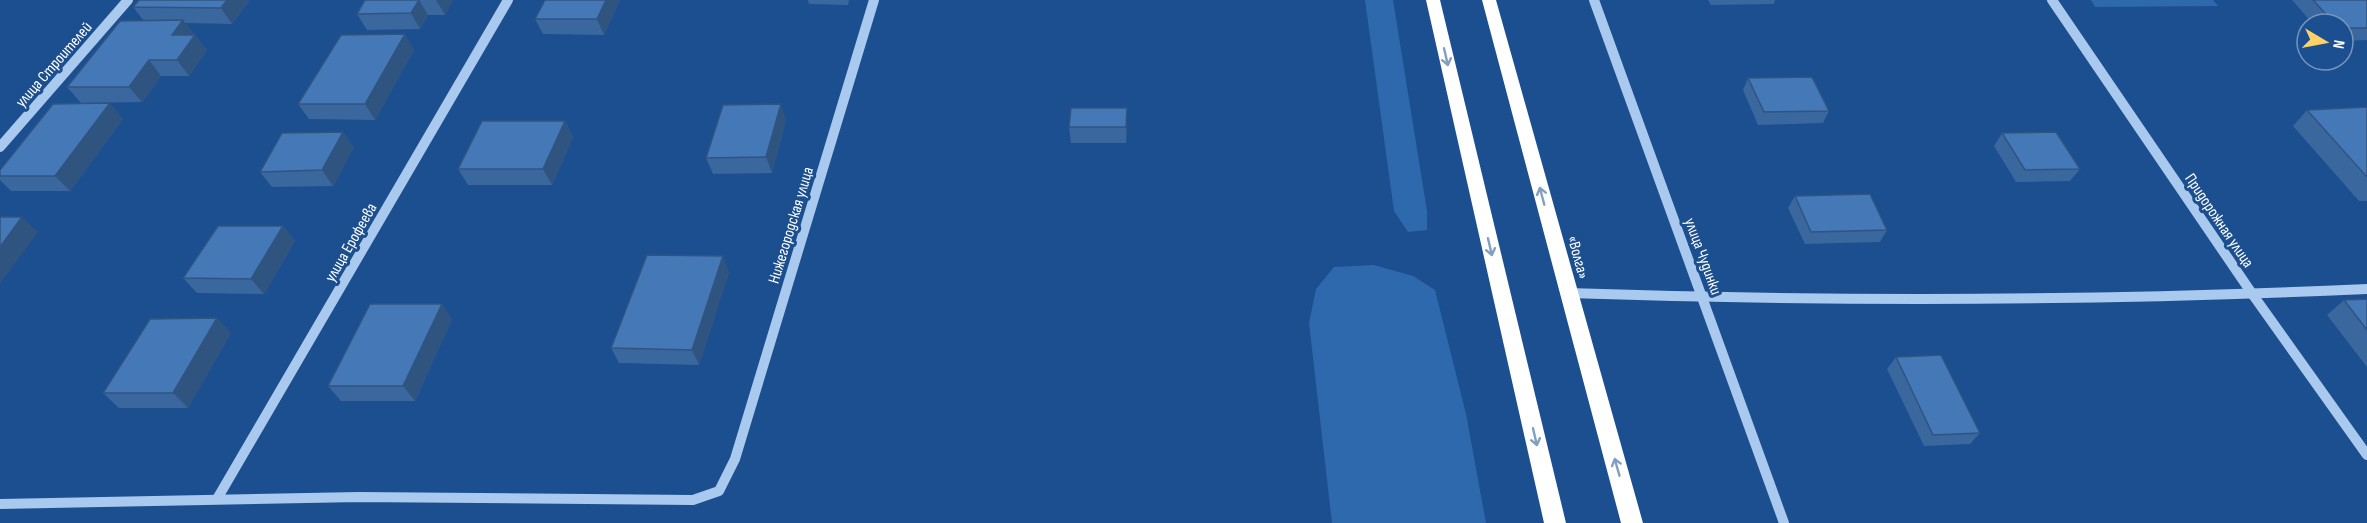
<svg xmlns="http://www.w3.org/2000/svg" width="2367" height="523" viewBox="0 0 2367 523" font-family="'Sofia Sans Condensed',sans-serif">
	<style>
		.green { fill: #2e69ad }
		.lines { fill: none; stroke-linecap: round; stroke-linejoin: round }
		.minor { stroke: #a9c9ee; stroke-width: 10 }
		.highway { fill: #fff; fill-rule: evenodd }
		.wall { fill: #3a679d }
		.shaded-wall { fill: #305480 }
		.building { fill: #4478b7; stroke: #305480; stroke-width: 1.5 }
		.oneway { stroke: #829ec1 }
		.labels { text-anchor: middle; stroke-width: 6; stroke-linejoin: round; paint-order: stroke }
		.street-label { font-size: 16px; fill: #fff; stroke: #1b4f8f }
	</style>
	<rect width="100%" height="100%" fill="#1b4f8f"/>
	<!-- green -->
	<g class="green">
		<polygon points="1365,0 1393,0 1427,211 1427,230 1408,232 1394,211"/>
		<polygon points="2091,0 2213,0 2218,6 2095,7"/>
		<polygon points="1374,265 1413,276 1435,290 1466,414 1486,523 1332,523 1309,323 1316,289 1334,267"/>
	</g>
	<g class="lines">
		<!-- minor -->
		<g class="minor">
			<polyline points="1594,0 1784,523"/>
			<polyline points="2052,0 2253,295 2367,455"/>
			<polyline points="0,147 128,0"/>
			<path d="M1568 293C1835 302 2101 301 2367 289"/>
			<polyline points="217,499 508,0"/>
			<polyline points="0,504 359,497 693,500 719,491 735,459 874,0"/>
		</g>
		<!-- highway -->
		<g class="highway">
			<polygon points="1426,0 1440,0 1566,523 1544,523"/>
			<polygon points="1482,0 1496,0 1643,523 1621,523"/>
		</g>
	</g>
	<!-- wall -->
	<g class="wall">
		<polygon points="139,0 250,0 232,24 185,23 207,50 189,76 161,76 142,102 81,103 67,87 143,20 133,7"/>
		<polygon points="365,0 462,0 453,0 445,15 428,15 420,29 367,30 357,14"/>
		<polygon points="545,0 620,0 604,35 543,34 535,19"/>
		<polygon points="808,0 849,0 848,5 809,4"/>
		<polygon points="1708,0 1775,0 1774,4 1711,5"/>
		<polygon points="2292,0 2367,0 2367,40 2343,41 2343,24 2313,24"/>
		<polygon points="414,50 375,120 309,119 298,104"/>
		<polygon points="1748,78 1829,111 1823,123 1758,125 1743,90"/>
		<polygon points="2367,107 2367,201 2359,201 2293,126 2307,110"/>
		<polygon points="1127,108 1127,124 1126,143 1071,143 1069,127"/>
		<polygon points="123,119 70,191 11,191 0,180 0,170"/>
		<polygon points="786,120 772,173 713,174 706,158"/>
		<polygon points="565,121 573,137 552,185 468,185 458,169"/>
		<polygon points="2002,133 2080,169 2070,181 2016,182 1994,146"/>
		<polygon points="354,147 333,186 272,187 260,172"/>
		<polygon points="1795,196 1887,230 1880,242 1805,244 1788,208"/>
		<polygon points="283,226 295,241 264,294 197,293 183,278"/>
		<polygon points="729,272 699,365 619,363 611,348"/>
		<polygon points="2367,299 2367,367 2327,315 2344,300"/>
		<polygon points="452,319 415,401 341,401 328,386"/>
		<polygon points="231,333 188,408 119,408 103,393"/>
		<polygon points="1896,357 1980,433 1970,444 1924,446 1887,369"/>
	</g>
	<!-- shaded-wall -->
	<g class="shaded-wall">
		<polygon points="227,0 250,0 232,24 221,8"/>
		<polygon points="419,0 428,15 420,29 411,13"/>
		<polygon points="436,0 453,0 445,15"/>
		<polygon points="606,0 620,0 604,35 597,19"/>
		<polygon points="183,20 207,50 189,76 177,60 172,35"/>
		<polygon points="405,34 414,50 375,120 365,104"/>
		<polygon points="149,60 161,76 142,102 129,87"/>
		<polygon points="110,103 123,119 70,191 55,176"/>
		<polygon points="781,104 786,120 772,173 766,157"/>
		<polygon points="1127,108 1127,124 1126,143 1126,127"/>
		<polygon points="565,121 573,137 552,185 543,169"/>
		<polygon points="343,132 354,147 333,186 322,170"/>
		<polygon points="22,217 38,232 0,284 0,247"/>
		<polygon points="283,226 295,241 264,294 251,279"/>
		<polygon points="723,256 729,272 699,365 692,350"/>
		<polygon points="442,304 452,319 415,401 403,386"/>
		<polygon points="217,318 231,333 188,408 173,393"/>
	</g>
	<!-- building -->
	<g class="building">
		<polygon points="139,0 227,0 221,8 133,7"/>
		<polygon points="365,0 419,0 411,13 357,14"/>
		<polygon points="545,0 606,0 597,19 535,19"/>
		<polygon points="2313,0 2367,0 2367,28 2343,28 2343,24 2335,24"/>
		<polygon points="183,20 172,35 195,35 177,60 149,60 129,87 67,87 120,21"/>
		<polygon points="405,34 365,104 298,104 341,35"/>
		<polygon points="1812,77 1829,111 1764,112 1748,78"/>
		<polygon points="110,103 55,176 0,176 0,170 53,104"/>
		<polygon points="781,104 766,157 706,158 723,105"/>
		<polygon points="2367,107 2367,177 2307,110"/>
		<polygon points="1071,108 1127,108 1126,127 1069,127"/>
		<polygon points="482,121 565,121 543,169 458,169"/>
		<polygon points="343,132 322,170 260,172 282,133"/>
		<polygon points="2056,132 2080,169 2025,170 2002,133"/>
		<polygon points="1870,194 1887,230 1811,232 1795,196"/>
		<polygon points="0,217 22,217 0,247"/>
		<polygon points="218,226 283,226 251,279 183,278"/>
		<polygon points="647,255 723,256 692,350 611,348"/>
		<polygon points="2367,299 2367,330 2344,300"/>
		<polygon points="370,304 442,304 403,386 328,386"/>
		<polygon points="217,318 173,393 103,393 150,319"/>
		<polygon points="1941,355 1980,433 1933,435 1896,357"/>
	</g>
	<!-- one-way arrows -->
	<defs><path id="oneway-shaft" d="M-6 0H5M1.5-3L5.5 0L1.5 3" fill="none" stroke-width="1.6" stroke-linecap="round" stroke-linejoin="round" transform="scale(1.5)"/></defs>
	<g class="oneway">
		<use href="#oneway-shaft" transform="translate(1446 57) rotate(77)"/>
		<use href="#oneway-shaft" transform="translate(1542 196) rotate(-105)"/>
		<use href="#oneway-shaft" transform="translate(1490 247) rotate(77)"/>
		<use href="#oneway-shaft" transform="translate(1535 437) rotate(77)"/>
		<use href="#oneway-shaft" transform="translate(1617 467) rotate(-106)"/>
	</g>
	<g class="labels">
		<!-- street labels -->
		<g class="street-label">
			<text transform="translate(53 64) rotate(-49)" y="6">улица Строителей</text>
			<text transform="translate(2220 220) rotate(56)" y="6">Придорожная улица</text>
			<text transform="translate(790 225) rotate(-73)" y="6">Нижегородская улица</text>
			<text transform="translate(350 242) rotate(-60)" y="6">улица Ерофеева</text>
			<text transform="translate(1704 256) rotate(70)" y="6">улица Чудинки</text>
			<text transform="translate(1579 257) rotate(75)" y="6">«Волга»</text>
		</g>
	</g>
	<!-- north arrow -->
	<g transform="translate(2325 42) rotate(100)"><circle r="28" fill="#1b4f8f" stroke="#7695bc" stroke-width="1.5"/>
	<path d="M0-4.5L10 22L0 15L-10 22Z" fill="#ffd166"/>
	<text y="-9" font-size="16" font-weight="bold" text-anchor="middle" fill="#ffffff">N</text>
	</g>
</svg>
